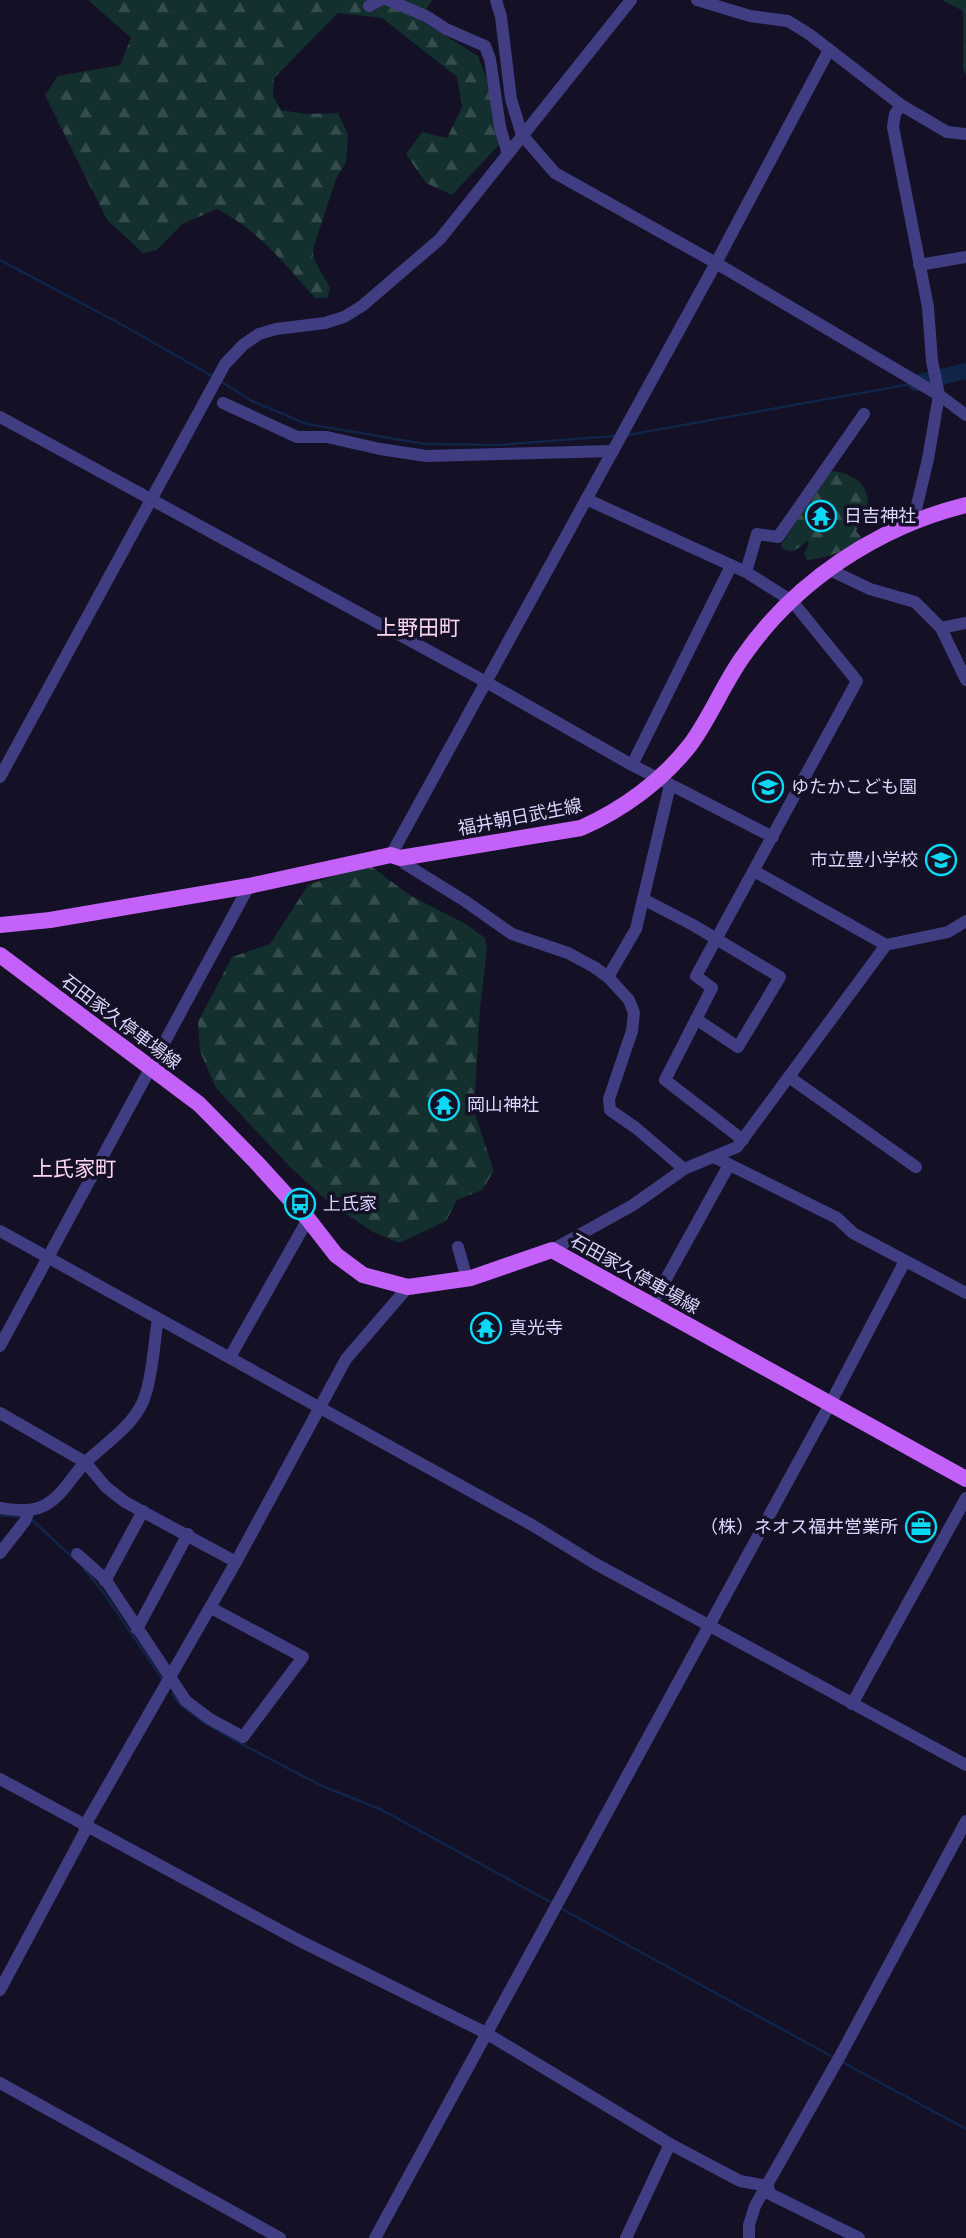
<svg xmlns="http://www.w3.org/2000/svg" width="966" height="2238" viewBox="0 0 966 2238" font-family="Barlow,'Noto Sans JP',sans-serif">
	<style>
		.forest { fill: url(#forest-firs) }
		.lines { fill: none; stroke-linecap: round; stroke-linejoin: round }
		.stream { stroke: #102549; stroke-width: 2.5 }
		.river { stroke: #102549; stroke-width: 16 }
		.minor { stroke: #413d82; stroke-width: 12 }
		.major { stroke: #c361f9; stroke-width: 16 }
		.labels { text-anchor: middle; stroke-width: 7; stroke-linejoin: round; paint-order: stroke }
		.poi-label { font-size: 18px; fill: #dbd6fd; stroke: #141025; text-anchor: start }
		.street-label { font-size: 18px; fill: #dbd6fd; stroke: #141025 }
		.quarter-label { font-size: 21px; fill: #fdd7ef; stroke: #141025 }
	</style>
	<defs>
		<pattern id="forest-firs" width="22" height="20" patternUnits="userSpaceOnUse" patternTransform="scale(1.75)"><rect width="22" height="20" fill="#132f2e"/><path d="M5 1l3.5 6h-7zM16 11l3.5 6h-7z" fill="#354c4d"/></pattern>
	</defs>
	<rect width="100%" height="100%" fill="#141025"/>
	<!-- forest -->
	<g class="forest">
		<path d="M88 0H432L420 20 478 56 508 135 452 195 426 183 406 154 422 132 447 138 462 107 457 77 382 18 338 13 274 78 273 96 281 110 306 114 338 113 348 134 346 162 336 179 314 246 313 257 330 288 327 298H315C285 264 258 230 217 209L182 224 157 250 143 253 107 220 45 95 58 76 120 65 131 38Z"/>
		<polygon points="942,0 966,0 966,75 963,69 963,11"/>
		<path d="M829 471C851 471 873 486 867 510 866 517 859 524 856 531L861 537C855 550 821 559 807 560L804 554 809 544 807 541C799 548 794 554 783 549L781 545Z"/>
		<polygon points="372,867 411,896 464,923 484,937 487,948 480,1009 474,1111 494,1171 482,1190 457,1200 446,1221 399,1243 373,1232 331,1204 291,1168 216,1088 200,1051 198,1022 232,957 270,944 308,885 353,869"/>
	</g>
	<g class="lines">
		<!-- stream -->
		<g class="stream">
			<polyline points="0,260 119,323 212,376"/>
			<polyline points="220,381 252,401 307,424 425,444 499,445 614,436"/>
			<polyline points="628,435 911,384"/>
			<polyline points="0,1515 21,1517"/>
			<polyline points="31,1519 72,1557"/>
			<polyline points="84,1569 104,1593 163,1680"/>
			<polyline points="172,1694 180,1704 200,1720 234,1740 320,1785 382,1810 554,1904"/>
			<polyline points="560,1908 833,2057"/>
			<polyline points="842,2062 966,2129"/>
		</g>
		<!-- river -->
		<polyline class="river" points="916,383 966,371"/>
		<!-- minor -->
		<g class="minor">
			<polyline points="388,0 426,16 446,29 485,46 490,59 500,127 508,154"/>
			<polyline points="496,0 501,17 511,99 522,135 555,173 716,263 939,395 966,415"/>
			<polyline points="697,0 750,16 788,21 809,34 901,105 947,132 966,134"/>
			<polyline points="369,6 380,0"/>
			<polyline points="901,105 895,114 893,127 928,307 932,361 939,395 928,459 913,522"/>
			<polyline points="919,265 966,257"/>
			<polyline points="223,403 297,437 327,437 380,449 426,456 613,451"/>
			<polyline points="0,417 486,682 632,765 773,837"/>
			<polyline points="586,499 746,572 792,601 857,681 696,976 712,988 665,1080 743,1140"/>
			<polyline points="830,570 870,589 915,602 941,628 966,680"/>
			<polyline points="746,572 757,534 778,537 864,414"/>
			<polyline points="941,628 966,623"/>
			<polyline points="632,765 731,566"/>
			<polyline points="0,777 225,364 243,345 259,334 276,329 325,323 344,317 362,306 440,239 631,0"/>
			<polyline points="391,855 716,263 829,50"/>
			<polyline points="400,858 405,864 465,901 512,934 568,953 594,967 608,977 629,1000 634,1013 632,1031 609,1099 610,1110 636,1128 684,1169"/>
			<polyline points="754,871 886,945 948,932 966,921"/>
			<polyline points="643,899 693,925 780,977 738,1047 696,1019"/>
			<polyline points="608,977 636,929 670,785"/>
			<polyline points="789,1077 916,1167"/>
			<polyline points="714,1157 837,1218 853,1233 966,1293"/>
			<polyline points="0,1231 532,1525 594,1563 966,1765"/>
			<polyline points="458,1247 467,1279"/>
			<polyline points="552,1250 633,1205 684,1169 737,1147 886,945"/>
			<polyline points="651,1306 729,1165"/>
			<polyline points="0,1346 249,886"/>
			<polyline points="230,1357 308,1219"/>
			<polyline points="0,1413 85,1462 106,1487 125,1502 236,1562"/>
			<path d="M0 1508C17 1510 32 1513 47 1504 65 1493 72 1475 87 1461 108 1441 138 1423 146 1393 153 1370 154 1343 158 1319"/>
			<polyline points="0,1553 25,1521 29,1511"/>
			<polyline points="77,1554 105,1579 186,1701 210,1719 243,1737 303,1657 213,1609"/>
			<polyline points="105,1581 143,1511"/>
			<polyline points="137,1629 188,1534"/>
			<polyline points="852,1704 966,1498"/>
			<polyline points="0,1779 298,1940 486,2033 670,2144 740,2181 768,2186"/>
			<polyline points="0,1990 84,1833 88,1820 236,1562 346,1359 408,1287"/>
			<polyline points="0,2083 280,2238"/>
			<polyline points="768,2186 770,2194 859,2238"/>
			<polyline points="375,2238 830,1404 905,1261"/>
			<polyline points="626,2238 670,2144"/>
			<polyline points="749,2238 749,2225 755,2206 840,2056 966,1821"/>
		</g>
		<!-- major -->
		<g class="major">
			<path d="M0 925 50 920 249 886 391 855 400 858 581 828C622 810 662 781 690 745 710 718 723 685 742 658 794 582 877 527 966 505"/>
			<polyline points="0,955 199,1104 256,1162 308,1219 336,1255 363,1275 408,1287 471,1278 552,1250 966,1479"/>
		</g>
	</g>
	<!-- icons -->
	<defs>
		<g id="temple-ring" transform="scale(1.575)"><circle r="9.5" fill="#141025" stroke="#0ad9f5" stroke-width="1.5"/><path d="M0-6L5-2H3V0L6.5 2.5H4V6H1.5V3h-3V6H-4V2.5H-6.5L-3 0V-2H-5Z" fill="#0ad9f5"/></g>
		<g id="school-ring" transform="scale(1.575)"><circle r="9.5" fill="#141025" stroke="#0ad9f5" stroke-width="1.5"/><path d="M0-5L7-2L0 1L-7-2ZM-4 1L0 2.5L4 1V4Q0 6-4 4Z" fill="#0ad9f5"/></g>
		<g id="bus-ring" transform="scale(1.575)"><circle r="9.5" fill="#141025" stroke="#0ad9f5" stroke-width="1.5"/><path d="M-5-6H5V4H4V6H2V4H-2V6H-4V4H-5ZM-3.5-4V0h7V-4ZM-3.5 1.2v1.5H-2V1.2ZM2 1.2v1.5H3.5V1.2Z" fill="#0ad9f5"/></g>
		<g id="office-ring" transform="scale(1.575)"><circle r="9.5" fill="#141025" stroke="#0ad9f5" stroke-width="1.5"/><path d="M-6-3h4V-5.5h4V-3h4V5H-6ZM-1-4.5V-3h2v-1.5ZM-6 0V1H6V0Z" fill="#0ad9f5"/></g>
	</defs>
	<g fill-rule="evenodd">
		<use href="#temple-ring" x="821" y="516"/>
		<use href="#school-ring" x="768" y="787"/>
		<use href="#school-ring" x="941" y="860"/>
		<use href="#temple-ring" x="444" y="1105"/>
		<use href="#bus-ring" x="300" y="1204"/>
		<use href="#temple-ring" x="486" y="1328"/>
		<use href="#office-ring" x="921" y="1527"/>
	</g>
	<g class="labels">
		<!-- poi labels -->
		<g class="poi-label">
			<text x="844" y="522">日吉神社</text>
			<text x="791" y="793">ゆたかこども園</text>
			<text x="918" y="866" text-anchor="end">市立豊小学校</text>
			<text x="467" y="1111">岡山神社</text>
			<text x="323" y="1210">上氏家</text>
			<text x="509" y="1334">真光寺</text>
			<text x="898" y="1533" text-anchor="end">（株）ネオス福井営業所</text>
		</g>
		<!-- street labels -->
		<g class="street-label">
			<text transform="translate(520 817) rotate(-11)" y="6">福井朝日武生線</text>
			<text transform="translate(121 1022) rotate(37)" y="6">石田家久停車場線</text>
			<text transform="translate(635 1274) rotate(29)" y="6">石田家久停車場線</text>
		</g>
		<!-- quarter labels -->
		<g class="quarter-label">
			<text x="418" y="635">上野田町</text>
			<text x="74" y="1176">上氏家町</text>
		</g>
	</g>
</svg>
